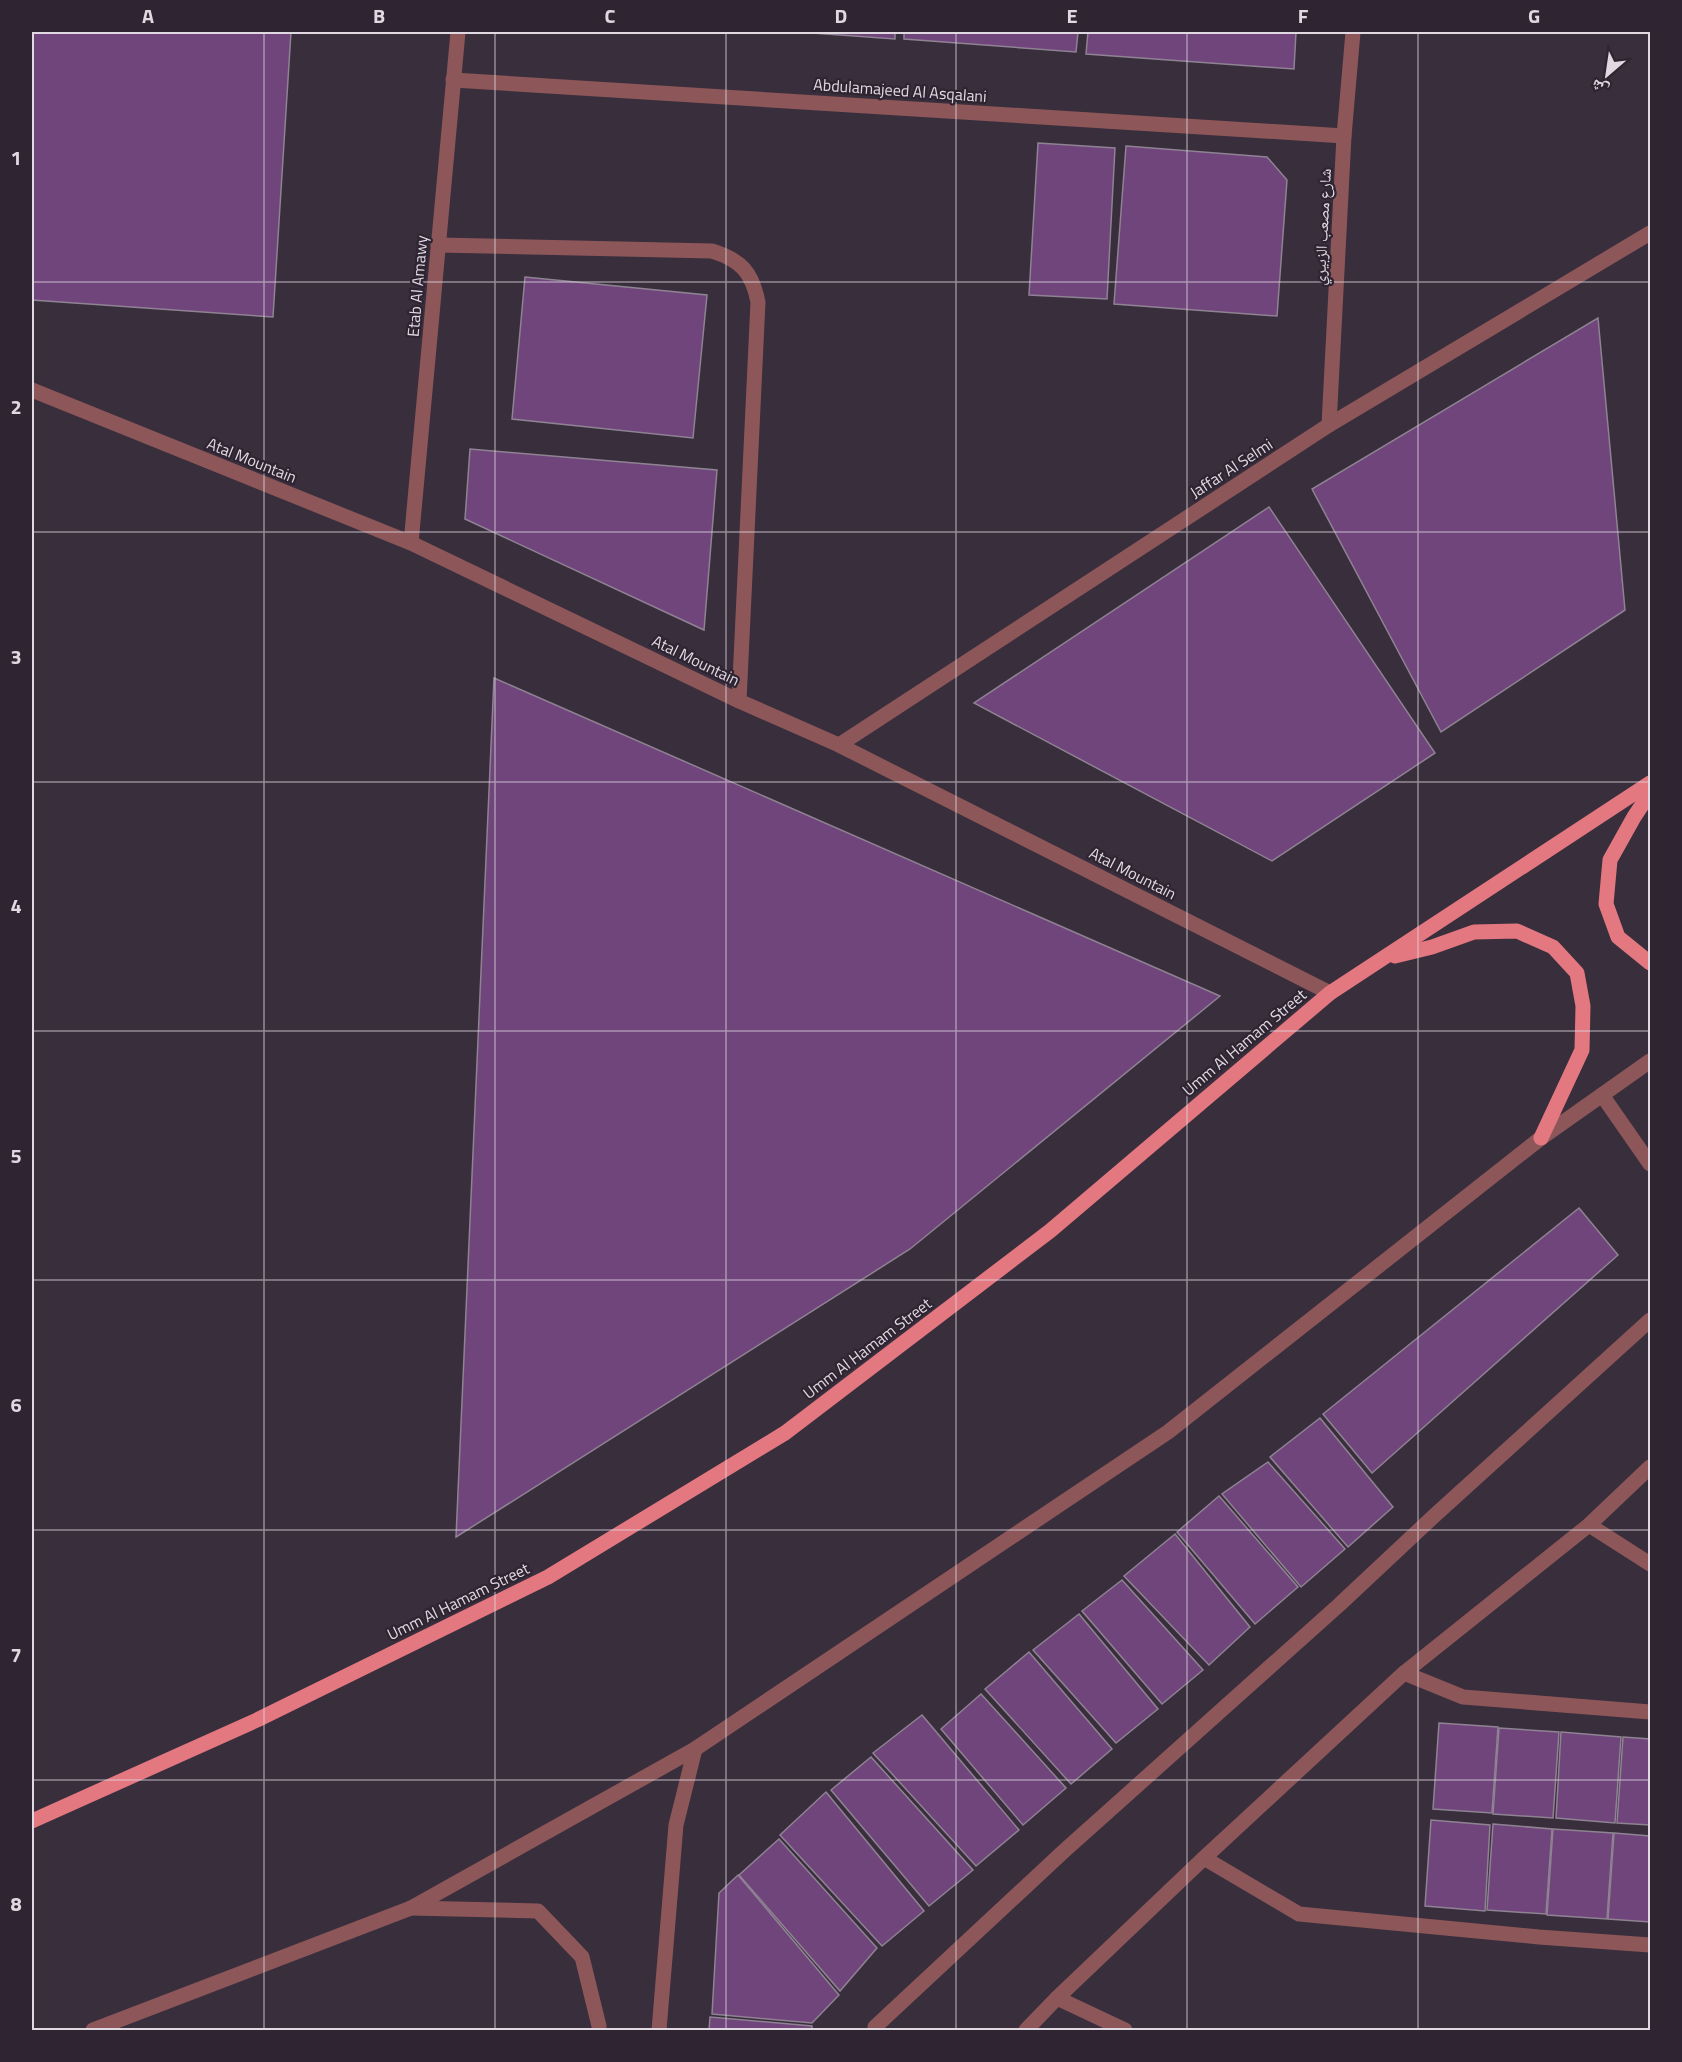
<svg xmlns="http://www.w3.org/2000/svg" width="1682" height="2062" viewBox="0 0 1682 2062" font-family="'Titillium Web','Noto Naskh Arabic',sans-serif">
	<style>
		.building { fill: #6f457b; stroke: #8f8293; stroke-width: 1.5 }
		.lines { fill: none; stroke-linecap: round; stroke-linejoin: round }
		.minor { stroke: #8d575a; stroke-width: 15 }
		.major { stroke: #e47880; stroke-width: 15 }
		.grid { fill: none; stroke: #e0d9e2; stroke-width: 1.5; stroke-opacity: 0.55 }
		.labels { text-anchor: middle; stroke-width: 4.5; stroke-linejoin: round; paint-order: stroke }
		.street-label { font-size: 16px; fill: #e0d9e2; stroke: #2f2432 }
		.neatline { fill: none; stroke: #e0d9e2; stroke-width: 2 }
		.grid-label { font-size: 20px; text-anchor: middle; font-weight: bold; fill: #e0d9e2 }
	</style>
	<rect width="100%" height="100%" fill="#392e3c"/>
	<!-- building -->
	<g class="building">
		<polygon points="32,32 291,32 273,317 32,300"/>
		<polygon points="798,32 895,32 895,39"/>
		<polygon points="904,32 1078,32 1076,52 904,39"/>
		<polygon points="1088,32 1296,32 1294,69 1086,54"/>
		<polygon points="1038,143 1115,148 1107,299 1029,295"/>
		<polygon points="1126,146 1267,157 1287,180 1277,316 1114,304"/>
		<polygon points="525,277 707,295 693,438 512,419"/>
		<polygon points="1598,318 1625,610 1441,732 1312,489"/>
		<polygon points="470,449 717,470 704,630 465,519"/>
		<polygon points="1269,507 1435,753 1272,861 974,703"/>
		<polygon points="494,678 1220,996 910,1249 456,1537"/>
		<polygon points="1579,1208 1618,1255 1372,1473 1323,1414"/>
		<polygon points="1320,1418 1393,1507 1348,1547 1270,1457"/>
		<polygon points="1268,1462 1345,1549 1301,1587 1222,1494"/>
		<polygon points="1219,1496 1298,1587 1255,1624 1177,1532"/>
		<polygon points="1175,1534 1250,1627 1209,1665 1124,1576"/>
		<polygon points="1122,1580 1203,1670 1162,1704 1082,1611"/>
		<polygon points="1079,1614 1158,1709 1116,1743 1033,1650"/>
		<polygon points="1029,1652 1112,1749 1071,1784 985,1689"/>
		<polygon points="981,1694 1066,1788 1023,1825 941,1729"/>
		<polygon points="922,1715 1019,1830 976,1866 873,1753"/>
		<polygon points="1439,1723 1498,1727 1492,1813 1433,1809"/>
		<polygon points="1499,1728 1559,1732 1553,1818 1493,1814"/>
		<polygon points="1561,1732 1621,1737 1615,1823 1556,1818"/>
		<polygon points="1623,1737 1650,1739 1650,1825 1617,1823"/>
		<polygon points="871,1757 973,1870 929,1906 831,1790"/>
		<polygon points="826,1792 924,1911 882,1946 780,1835"/>
		<polygon points="1431,1820 1490,1825 1485,1911 1425,1906"/>
		<polygon points="1493,1824 1552,1829 1546,1914 1487,1910"/>
		<polygon points="1553,1829 1613,1833 1607,1919 1547,1915"/>
		<polygon points="1614,1833 1650,1836 1650,1922 1608,1919"/>
		<polygon points="779,1839 877,1948 840,1991 739,1875"/>
		<polygon points="738,1875 839,1995 812,2023 712,2014 719,1893"/>
		<polygon points="710,2017 812,2026 812,2030 709,2030"/>
	</g>
	<g class="lines">
		<!-- minor -->
		<g class="minor">
			<polyline points="453,80 1344,136"/>
			<path d="M438 245 712 251C741 260 752 272 758 302L739 701"/>
			<polyline points="32,390 411,543 739,701 839,745 1330,993"/>
			<polyline points="1329,425 1344,136 1353,32"/>
			<polyline points="411,543 458,32"/>
			<polyline points="839,745 1329,425 1650,233"/>
			<polyline points="1602,1095 1650,1164"/>
			<polyline points="1589,1525 1650,1564"/>
			<polyline points="1404,1673 1463,1697 1650,1712"/>
			<polyline points="1204,1858 1299,1914 1539,1937 1650,1945"/>
			<polyline points="411,1908 538,1911 582,1957 599,2026 599,2030"/>
			<polyline points="1057,1998 1125,2030"/>
			<polyline points="93,2030 411,1908 695,1749 1168,1432 1541,1138 1650,1061"/>
			<polyline points="659,2030 676,1825 695,1749"/>
			<polyline points="877,2030 875,2027 1064,1851 1339,1605 1434,1516 1650,1320"/>
			<polyline points="1026,2030 1057,1998 1204,1858 1404,1673 1589,1525 1650,1467"/>
		</g>
		<!-- major -->
		<g class="major">
			<polyline points="1650,793 1634,817 1610,860 1606,904 1618,937 1650,963"/>
			<polyline points="1395,956 1432,947 1474,932 1517,931 1553,947 1577,973 1583,1006 1582,1050 1541,1138"/>
			<polyline points="32,1821 257,1720 548,1577 785,1433 1050,1231 1330,993 1650,783"/>
		</g>
	</g>
	<!-- grid -->
	<path class="grid" d="M264 32V2030M495 32V2030M726 32V2030M956 32V2030M1187 32V2030M1418 32V2030M32 282H1650M32 532H1650M32 782H1650M32 1031H1650M32 1280H1650M32 1530H1650M32 1780H1650"/>
	<g class="labels">
		<!-- street labels -->
		<g class="street-label">
			<text transform="translate(900 90) rotate(4)" y="6">Abdulamajeed Al Asqalani</text>
			<text transform="translate(1322 227) rotate(-87)" y="6">شارع مصعب الزبيري</text>
			<text transform="translate(417 286) rotate(-85)" y="6">Etab Al Amawy</text>
			<text transform="translate(252 460) rotate(22)" y="6">Atal Mountain</text>
			<text transform="translate(1231 468) rotate(-33)" y="6">Jaffar Al Selmi</text>
			<text transform="translate(696 660) rotate(26)" y="6">Atal Mountain</text>
			<text transform="translate(1133 873) rotate(27)" y="6">Atal Mountain</text>
			<text transform="translate(1244 1042) rotate(-40)" y="6">Umm Al Hamam Street</text>
			<text transform="translate(867 1348) rotate(-37)" y="6">Umm Al Hamam Street</text>
			<text transform="translate(458 1601) rotate(-26)" y="6">Umm Al Hamam Street</text>
		</g>
	</g>
	<!-- border -->
	<rect width="1682" height="2062" fill="none" stroke="#2f2432" stroke-width="66"/>
	<!-- north arrow -->
	<g transform="translate(1607 75) rotate(209)" stroke="#2f2432" stroke-width="4.5" paint-order="stroke">
	<path d="M0-4.5L10 22L0 15L-10 22Z" fill="#e0d9e2"/>
	<text y="-9" font-size="16" font-weight="bold" text-anchor="middle" fill="#e0d9e2">ش</text>
	</g>
	<rect x="33" y="33" width="1616" height="1996" class="neatline"/>
	<g class="grid-label">
		<text x="148" y="23">A</text>
		<text x="379" y="23">B</text>
		<text x="610" y="23">C</text>
		<text x="841" y="23">D</text>
		<text x="1072" y="23">E</text>
		<text x="1303" y="23">F</text>
		<text x="1534" y="23">G</text>
		<text x="16" y="165">1</text>
		<text x="16" y="414">2</text>
		<text x="16" y="664">3</text>
		<text x="16" y="913">4</text>
		<text x="16" y="1163">5</text>
		<text x="16" y="1412">6</text>
		<text x="16" y="1662">7</text>
		<text x="16" y="1911">8</text>
	</g>
</svg>
